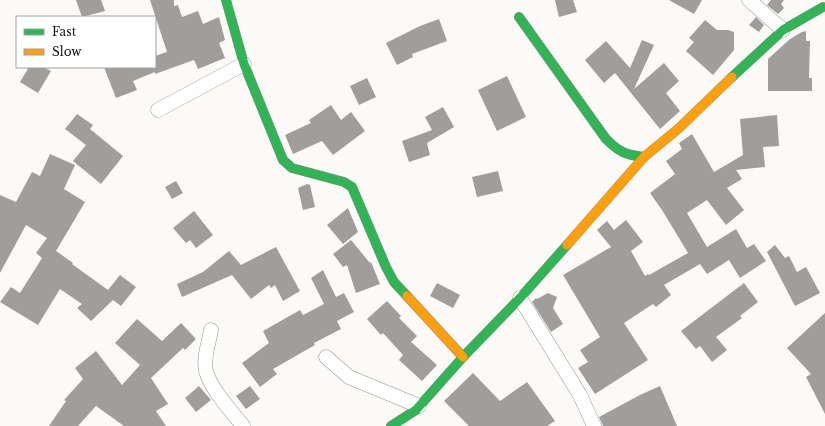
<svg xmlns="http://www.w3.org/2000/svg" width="825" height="426" viewBox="0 0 825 426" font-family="'Libre Baskerville',serif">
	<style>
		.building { fill: #a09e9c }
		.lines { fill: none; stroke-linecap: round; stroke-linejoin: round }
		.street-casing { stroke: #969594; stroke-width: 15 }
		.fast-casing { stroke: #8d8c8b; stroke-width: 10 }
		.slow-casing { stroke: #8d8c8b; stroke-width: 10 }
		.street { stroke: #fffefe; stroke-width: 14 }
		.fast { stroke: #30b455; stroke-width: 9 }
		.slow { stroke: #ff9f0a; stroke-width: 9 }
	</style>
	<rect width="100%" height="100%" fill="#fcfaf7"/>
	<!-- building -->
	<g class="building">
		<polygon points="76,0 101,0 105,11 82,17"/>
		<polygon points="150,0 174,0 174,6 178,5 182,17 198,11 203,24 219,17 225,40 219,43 225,58 198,69 194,60 155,74 155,72 133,81 137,90 116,98 104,67 155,67 155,56 167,52"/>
		<polygon points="555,0 573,0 577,12 559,17"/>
		<polygon points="669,0 702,0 694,14"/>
		<polygon points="771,0 784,0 781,4 784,8 778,14 767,5"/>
		<polygon points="756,17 764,25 759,32 749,25"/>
		<polygon points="439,19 447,41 412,54 413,57 397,65 386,43 420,26"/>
		<polygon points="705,20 717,30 728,30 734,32 734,50 713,75 686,51 694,42 689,38"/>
		<polygon points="806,31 806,41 810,41 809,78 812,78 812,91 768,91 768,59 790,39 802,32"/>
		<polygon points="642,40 654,45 634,89 664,63 679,81 666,93 680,111 660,129 615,73 604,83 585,60 606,41 630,68"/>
		<polygon points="29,67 43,67 51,71 38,93 20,82"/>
		<polygon points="507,76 526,117 497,131 478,90"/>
		<polygon points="367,78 376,97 359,105 350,86"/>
		<polygon points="331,105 341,120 351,112 365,131 333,155 322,141 293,154 285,135 311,123 309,120"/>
		<polygon points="443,107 454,127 427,143 430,155 409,162 402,141 432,130 425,117"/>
		<polygon points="77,114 93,125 90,129 123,156 101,184 73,161 86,145 65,129"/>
		<polygon points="777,115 779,146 763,147 765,167 736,170 742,179 727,188 744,210 726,225 707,200 687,213 707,247 736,229 747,248 754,244 766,261 740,278 729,260 707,274 700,264 664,285 671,295 656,307 653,304 624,323 648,360 595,394 578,368 588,362 580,350 600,337 563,275 611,247 597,230 607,221 614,230 626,220 643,242 631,251 645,276 648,274 649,275 688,253 662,210 650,193 675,174 666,161 682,149 679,143 692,134 714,172 743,155 740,119"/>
		<polygon points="50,154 75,165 64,189 85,202 56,251 73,263 72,264 108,290 120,275 136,287 121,306 113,300 91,321 77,308 82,304 60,289 38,325 0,302 11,287 20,293 42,258 36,253 47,238 26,225 0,273 0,195 16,202 32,172 40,176"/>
		<polygon points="498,171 503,191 477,197 472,177"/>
		<polygon points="176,181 183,193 172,199 165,187"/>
		<polygon points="307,184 310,185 315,207 303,210 298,188"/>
		<polygon points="348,208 358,232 343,244 327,225"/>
		<polygon points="194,211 213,235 196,248 190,240 186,243 173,228"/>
		<polygon points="351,240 370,263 371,262 380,284 356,293 347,265 343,267 333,254"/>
		<polygon points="775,245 785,258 789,256 797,272 806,267 820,293 795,306 767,252"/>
		<polygon points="276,247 300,291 283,301 275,285 271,288 269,285 251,299 232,275 182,297 177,284 203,272 229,251 241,265"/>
		<polygon points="323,270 336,297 344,293 354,312 337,321 341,329 314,343 315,345 273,369 277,374 260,387 242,363 269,343 263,331 300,310 303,315 324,304 311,278"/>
		<polygon points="437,283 460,295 453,308 430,296"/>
		<polygon points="744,283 758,302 740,316 742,318 716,337 727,350 712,362 700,346 696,349 681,331"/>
		<polygon points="548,293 557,297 553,308 563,324 551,332 532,302 536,298 537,299"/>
		<polygon points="387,301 401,316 399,318 417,336 411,342 437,365 422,381 399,360 403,355 383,333 381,335 367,319"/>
		<polygon points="825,313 825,414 806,377 811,374 787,348"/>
		<polygon points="137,319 162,341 181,323 196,339 185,350 183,348 151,378 168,404 156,411 166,426 124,426 96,406 78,426 49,426 66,401 64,400 83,379 75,368 96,351 122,385 140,365 115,343"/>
		<polygon points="473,373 500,401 527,382 555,421 547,426 469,426 444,401"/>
		<polygon points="199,386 211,400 196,412 185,398"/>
		<polygon points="250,386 260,399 246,409 236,396"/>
		<polygon points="660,386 677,426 603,426 599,417 640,395"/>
	</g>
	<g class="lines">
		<!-- street casing -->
		<g class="street-casing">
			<g id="street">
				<polyline points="749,0 783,30"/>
				<polyline points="158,110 244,64"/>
				<polyline points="520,298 580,395 594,426"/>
				<path d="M211 330C209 343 203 358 206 371 210 388 232 412 243 426"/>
				<polyline points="326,357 349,377 419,406"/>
			</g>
		</g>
		<!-- fast casing -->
		<g class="fast-casing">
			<g id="fast">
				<polyline points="226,0 244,64 283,160 292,168 344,182 352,187 386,267 394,282 407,296"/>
				<path d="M519 17 606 139C619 152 626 155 644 157"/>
				<polyline points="732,77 783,30 823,7"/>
				<polyline points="391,426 416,410 463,357 520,298 567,245"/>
			</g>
		</g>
		<!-- slow casing -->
		<g class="slow-casing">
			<g id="slow">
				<polyline points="567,245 644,157 678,129 732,77"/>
				<polyline points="407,296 463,357"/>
			</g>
		</g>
		<!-- street -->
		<use href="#street" class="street"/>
		<!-- fast -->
		<use href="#fast" class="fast"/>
		<!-- slow -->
		<use href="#slow" class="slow"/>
	</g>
	<!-- legend -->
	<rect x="16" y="16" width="140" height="52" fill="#ffffff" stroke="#9f9f9f"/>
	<rect x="24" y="29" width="20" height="6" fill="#30b455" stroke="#9f9f9f"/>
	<text x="52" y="36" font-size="12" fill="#101010">Fast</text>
	<rect x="24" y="49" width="20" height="6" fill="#ff9f0a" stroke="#9f9f9f"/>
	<text x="52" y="56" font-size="12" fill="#101010">Slow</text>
</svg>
